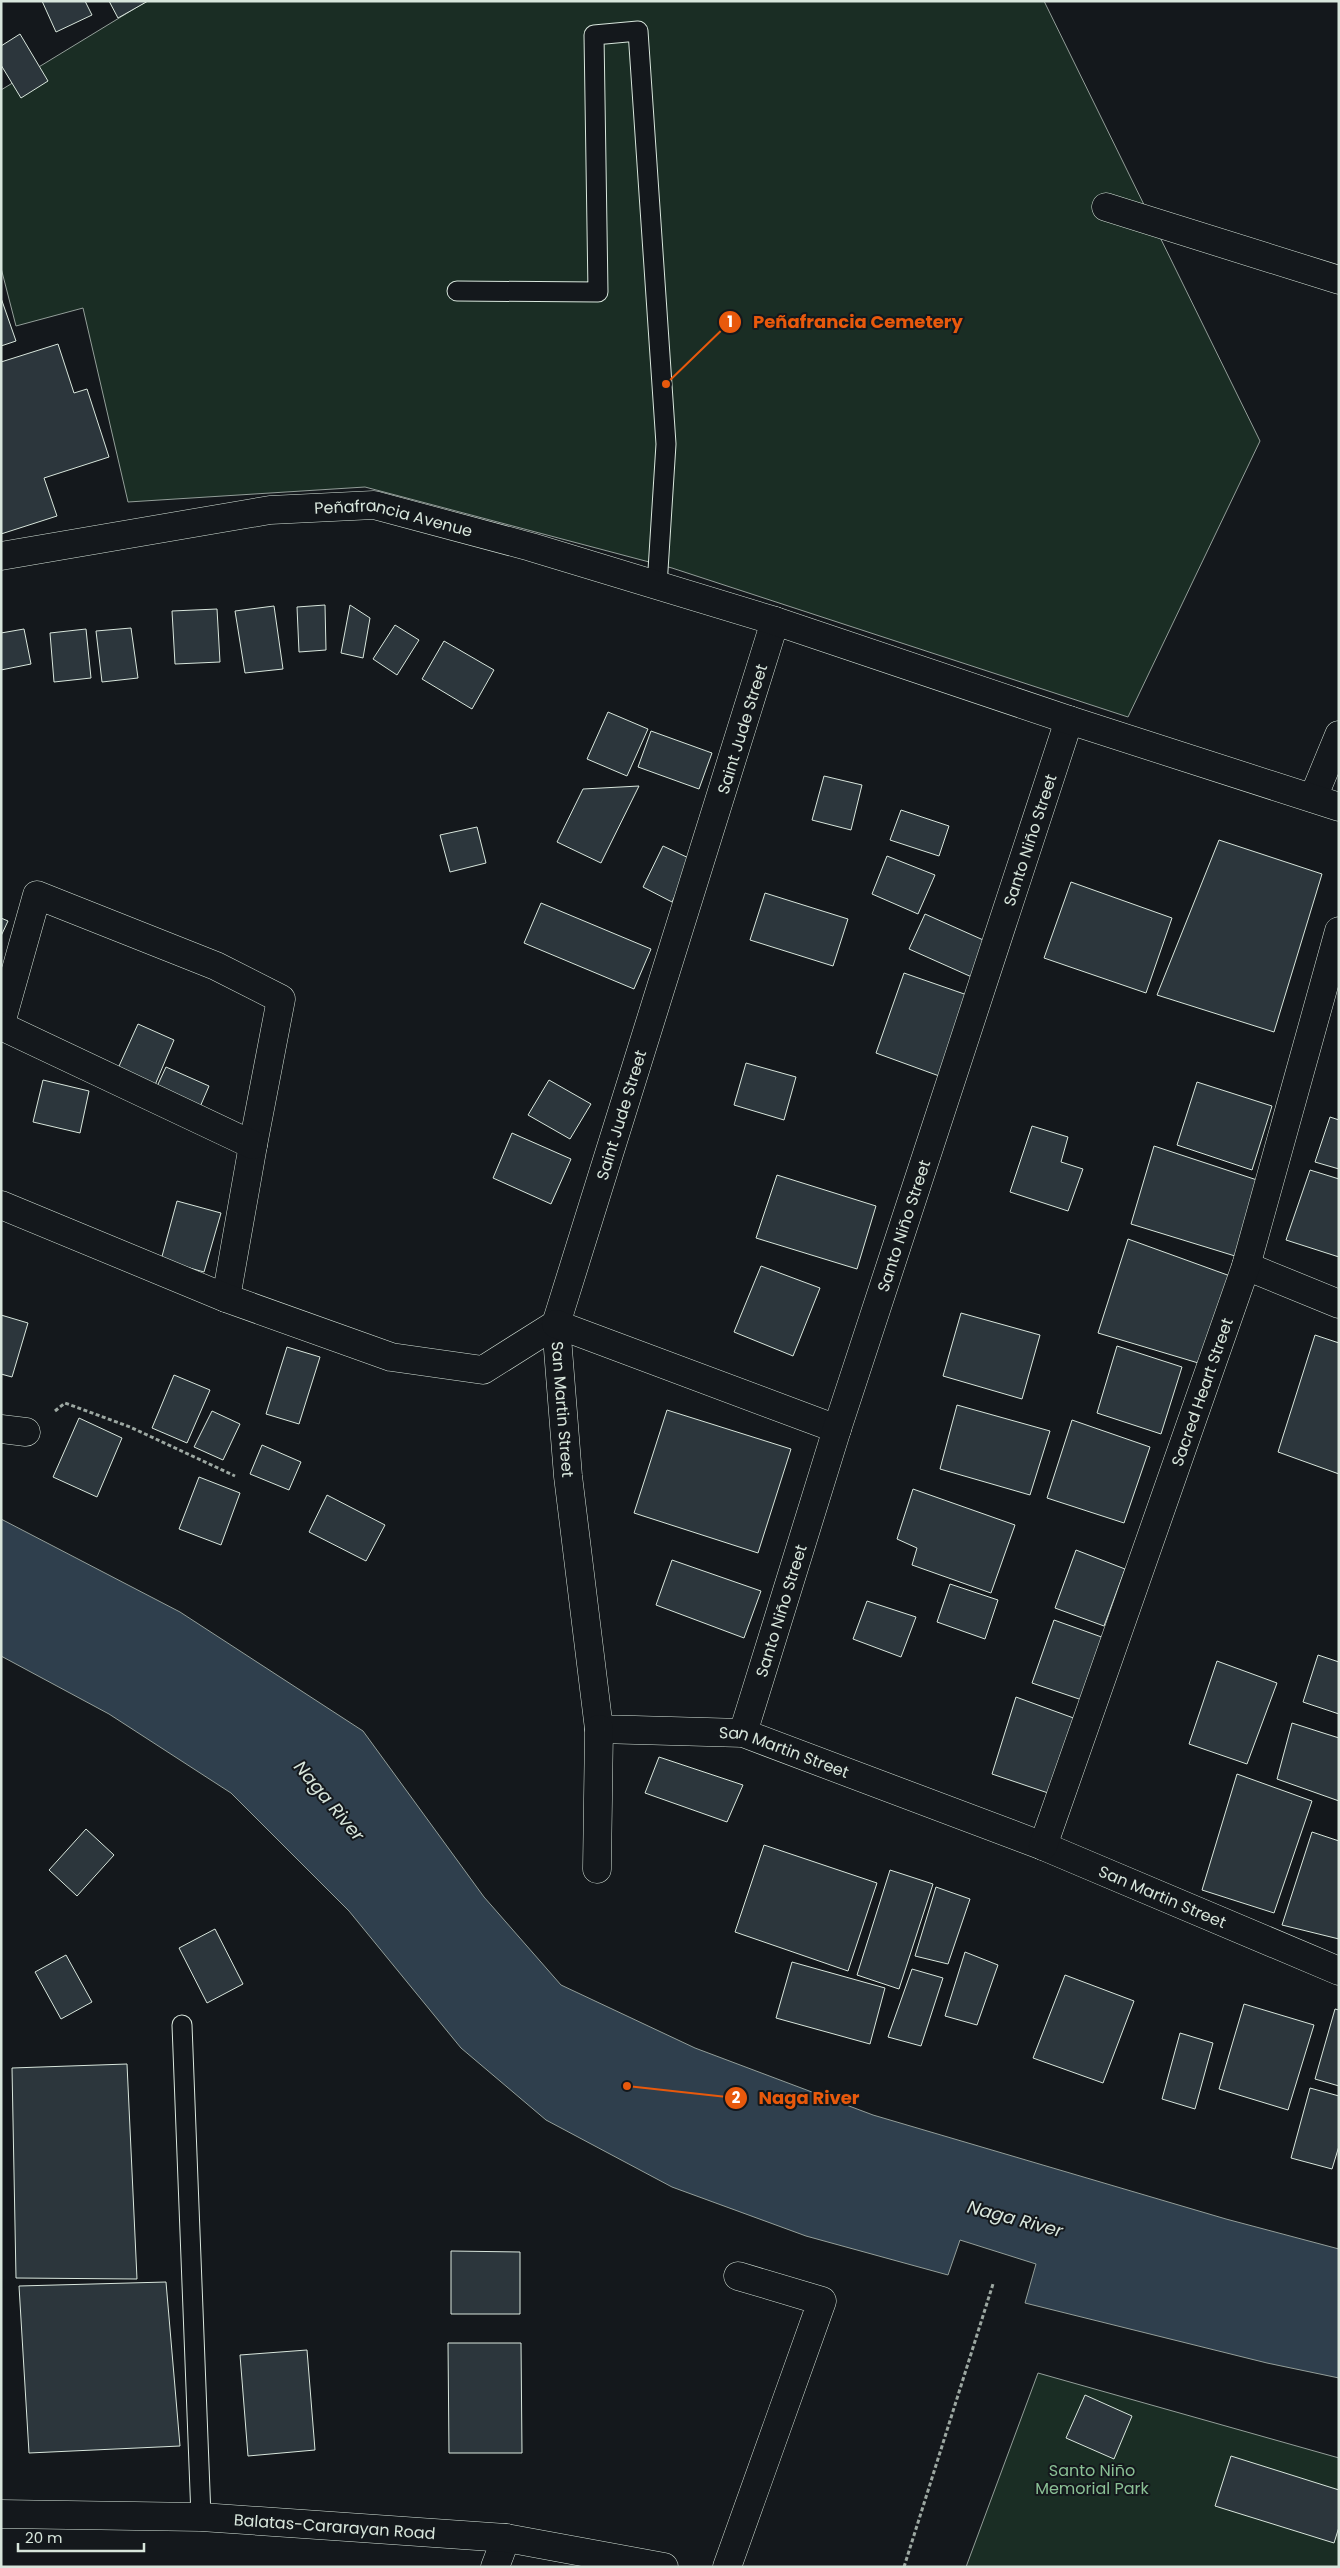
<svg xmlns="http://www.w3.org/2000/svg" width="1340" height="2568" viewBox="0 0 1340 2568" font-family="Poppins,sans-serif">
	<style>
		.green { fill: #1a2d24; stroke: #939e99 }
		.water { fill: #2f3f4d; stroke: #939e99 }
		.building { fill: #2c363c; stroke: #d8e6dc }
		.lines { fill: none; stroke-linecap: round; stroke-linejoin: round }
		.lane-casing { stroke: #d8e6dc; stroke-width: 21 }
		.street-casing { stroke: #d8e6dc; stroke-width: 29 }
		.secondary-casing { stroke: #d8e6dc; stroke-width: 29 }
		.path { stroke: #9da8a2; stroke-width: 3; stroke-dasharray: 4 2.5; stroke-linecap: butt }
		.lane { stroke: #14181c; stroke-width: 19 }
		.street { stroke: #14181c; stroke-width: 28 }
		.secondary { stroke: #14181c; stroke-width: 28 }
		.labels { text-anchor: middle; stroke-width: 4; stroke-linejoin: round; paint-order: stroke }
		.street-label { font-size: 16px; fill: #d8e6dc; stroke: #14181c }
		.park-label { font-size: 16px; fill: #8ac095; stroke: #14181c }
		.water-label { font-size: 18px; font-style: italic; fill: #d8e6dc; stroke: #14181c }
		.leader { fill: none; stroke: #e8590c; stroke-width: 2 }
		.callout-dot { fill: #e8590c; stroke: #14181c; stroke-width: 2 }
		.mark-label { font-size: 15px; text-anchor: middle; font-weight: bold; fill: #fff }
		.callout-label { font-size: 18px; text-anchor: middle; font-weight: bold; fill: #e8590c; stroke: #14181c; stroke-width: 4; stroke-linejoin: round; paint-order: stroke }
	</style>
	<rect width="100%" height="100%" fill="#14181c"/>
	<!-- green -->
	<g class="green">
		<polygon points="147,1 1044,1 1260,441 1128,717 672,568 365,487 128,502 83,308 16,326 1,268 1,90"/>
		<polygon points="1038,2373 1339,2458 1339,2567 966,2567"/>
	</g>
	<!-- water -->
	<polygon class="water" points="1,1519 180,1612 363,1731 484,1897 561,1985 695,2048 873,2115 1226,2219 1339,2249 1339,2378 1267,2363 1025,2303 1036,2264 960,2240 948,2275 806,2236 672,2187 546,2120 461,2048 349,1911 231,1793 109,1714 1,1656"/>
	<!-- building -->
	<g class="building">
		<polygon points="42,1 85,1 92,15 56,32"/>
		<polygon points="109,1 148,1 118,18"/>
		<polygon points="20,34 48,81 21,98 1,65 1,46"/>
		<polygon points="1,298 16,341 1,346"/>
		<polygon points="58,344 74,393 87,389 109,457 44,478 57,516 1,534 1,362"/>
		<polygon points="325,605 326,650 299,652 297,607"/>
		<polygon points="350,605 370,618 363,658 341,653"/>
		<polygon points="274,606 283,669 245,673 235,611"/>
		<polygon points="217,609 220,662 175,664 172,611"/>
		<polygon points="395,625 419,640 397,675 373,659"/>
		<polygon points="131,628 138,678 102,682 96,631"/>
		<polygon points="24,629 31,664 1,670 1,633"/>
		<polygon points="86,629 91,678 54,682 50,633"/>
		<polygon points="444,641 494,670 472,709 422,679"/>
		<polygon points="608,712 648,729 627,776 587,759"/>
		<polygon points="651,731 712,753 699,789 638,767"/>
		<polygon points="824,776 862,785 851,830 812,820"/>
		<polygon points="639,786 601,863 557,842 583,789"/>
		<polygon points="901,810 949,826 939,856 890,840"/>
		<polygon points="477,827 486,863 450,872 440,835"/>
		<polygon points="1219,840 1322,874 1274,1032 1157,995"/>
		<polygon points="663,846 693,860 672,902 643,887"/>
		<polygon points="887,856 935,875 918,914 872,894"/>
		<polygon points="1071,882 1172,918 1146,993 1044,958"/>
		<polygon points="765,893 848,919 833,966 750,940"/>
		<polygon points="541,903 651,949 634,989 524,943"/>
		<polygon points="925,914 990,943 974,978 909,949"/>
		<polygon points="1,918 8,921 1,936"/>
		<polygon points="904,973 970,996 942,1077 876,1053"/>
		<polygon points="138,1024 174,1040 152,1092 115,1075"/>
		<polygon points="746,1063 796,1077 784,1120 734,1105"/>
		<polygon points="166,1067 209,1086 197,1114 153,1095"/>
		<polygon points="43,1080 89,1091 80,1133 33,1122"/>
		<polygon points="549,1080 591,1104 570,1139 528,1115"/>
		<polygon points="1197,1082 1272,1106 1252,1170 1177,1145"/>
		<polygon points="1330,1117 1339,1120 1339,1169 1315,1162"/>
		<polygon points="1032,1126 1068,1137 1061,1162 1083,1169 1068,1211 1010,1192"/>
		<polygon points="512,1133 571,1159 551,1204 493,1178"/>
		<polygon points="1154,1146 1257,1180 1235,1256 1131,1224"/>
		<polygon points="1310,1170 1339,1179 1339,1257 1286,1240"/>
		<polygon points="777,1175 876,1206 857,1269 756,1238"/>
		<polygon points="177,1201 221,1213 204,1272 161,1260"/>
		<polygon points="1128,1239 1233,1277 1205,1365 1098,1333"/>
		<polygon points="761,1266 820,1288 793,1356 734,1332"/>
		<polygon points="961,1313 1040,1335 1022,1399 943,1376"/>
		<polygon points="1,1315 28,1323 12,1377 1,1374"/>
		<polygon points="1315,1335 1339,1343 1339,1474 1278,1452"/>
		<polygon points="1117,1346 1182,1367 1161,1434 1097,1413"/>
		<polygon points="287,1347 320,1357 299,1424 266,1414"/>
		<polygon points="174,1375 210,1390 187,1443 152,1428"/>
		<polygon points="957,1405 1050,1431 1030,1495 940,1469"/>
		<polygon points="667,1410 791,1449 758,1553 634,1513"/>
		<polygon points="212,1411 240,1424 223,1460 194,1447"/>
		<polygon points="79,1418 122,1438 97,1497 53,1477"/>
		<polygon points="1072,1420 1150,1447 1124,1523 1047,1498"/>
		<polygon points="262,1445 301,1462 289,1490 250,1474"/>
		<polygon points="199,1477 240,1493 221,1545 179,1529"/>
		<polygon points="913,1489 1015,1525 991,1593 912,1565 917,1548 897,1539"/>
		<polygon points="327,1495 385,1525 366,1561 309,1532"/>
		<polygon points="1076,1550 1125,1569 1104,1626 1055,1608"/>
		<polygon points="672,1560 761,1591 744,1638 656,1605"/>
		<polygon points="950,1584 998,1600 985,1639 937,1622"/>
		<polygon points="867,1601 916,1617 901,1657 853,1639"/>
		<polygon points="1054,1620 1110,1640 1088,1702 1032,1683"/>
		<polygon points="1318,1655 1339,1662 1339,1714 1303,1702"/>
		<polygon points="1217,1661 1277,1683 1247,1764 1189,1744"/>
		<polygon points="1016,1697 1079,1720 1057,1796 992,1774"/>
		<polygon points="1292,1723 1339,1738 1339,1801 1277,1779"/>
		<polygon points="659,1757 743,1785 727,1822 645,1793"/>
		<polygon points="1237,1774 1312,1801 1274,1913 1202,1890"/>
		<polygon points="86,1829 114,1855 77,1896 49,1870"/>
		<polygon points="1312,1832 1339,1841 1339,1939 1282,1925"/>
		<polygon points="764,1845 877,1883 848,1971 735,1932"/>
		<polygon points="890,1870 933,1884 899,1989 857,1975"/>
		<polygon points="936,1887 970,1899 948,1964 915,1956"/>
		<polygon points="215,1929 243,1984 207,2003 179,1948"/>
		<polygon points="965,1952 998,1965 977,2025 945,2016"/>
		<polygon points="66,1955 92,2002 61,2019 35,1972"/>
		<polygon points="792,1962 885,1988 870,2044 776,2018"/>
		<polygon points="912,1969 943,1978 921,2046 888,2037"/>
		<polygon points="1065,1975 1134,2001 1103,2083 1033,2058"/>
		<polygon points="1244,2004 1314,2025 1288,2110 1219,2089"/>
		<polygon points="1335,2009 1339,2010 1339,2086 1315,2079"/>
		<polygon points="1180,2033 1213,2043 1195,2109 1162,2099"/>
		<polygon points="127,2064 137,2279 16,2278 12,2068"/>
		<polygon points="1310,2088 1339,2096 1339,2146 1332,2169 1291,2158"/>
		<polygon points="451,2251 520,2252 520,2314 451,2314"/>
		<polygon points="166,2282 180,2446 29,2453 19,2286"/>
		<polygon points="448,2343 521,2343 522,2453 449,2453"/>
		<polygon points="307,2350 315,2450 248,2456 240,2355"/>
		<polygon points="1085,2395 1132,2416 1114,2459 1066,2438"/>
		<polygon points="1231,2456 1339,2490 1339,2527 1334,2543 1215,2506"/>
	</g>
	<g class="lines">
		<!-- lane casing -->
		<g class="lane-casing">
			<g id="lane">
				<polyline points="457,291 598,292 594,35 638,31 666,444 657,586"/>
				<polyline points="182,2025 201,2517"/>
			</g>
		</g>
		<!-- street casing -->
		<g class="street-casing">
			<g id="street">
				<polyline points="1106,207 1339,280"/>
				<path id="s1" d="M775 621 556 1324 568 1476 599 1729 743 1733 1043 1846 1339 1971"/>
				<polyline points="1313,798 1339,735"/>
				<polyline points="1,1023 37,895 216,966 281,999 253,1145 226,1298"/>
				<polyline points="1,1026 253,1145"/>
				<polyline points="1,1205 226,1298 391,1357 483,1370 556,1324"/>
				<polyline points="1246,1266 1339,1304"/>
				<polyline points="556,1324 837,1429"/>
				<polyline points="1,1429 26,1432"/>
				<path id="s2" d="M743 1733 837 1429 1069 720"/>
				<path id="s3" d="M1043 1846 1246 1266 1339 931"/>
				<polyline points="597,1869 599,1729"/>
				<polyline points="495,2567 506,2538"/>
				<polyline points="727,2567 822,2301 738,2276"/>
			</g>
		</g>
		<!-- secondary casing -->
		<g class="secondary-casing">
			<g id="secondary">
				<path id="s4" d="M1 556 270 510 374 505 531 547 775 621 1069 720 1339 807"/>
				<path id="s5" d="M1 2514 201 2517 506 2538 664 2567"/>
			</g>
		</g>
		<!-- path -->
		<g class="path">
			<polyline points="55,1411 65,1403 130,1427 235,1476"/>
			<polyline points="904,2567 993,2284"/>
		</g>
		<!-- lane -->
		<use href="#lane" class="lane"/>
		<!-- street -->
		<use href="#street" class="street"/>
		<!-- secondary -->
		<use href="#secondary" class="secondary"/>
	</g>
	<g class="labels">
		<!-- street labels -->
		<g class="street-label">
			<text dy="6" stroke="none"><textPath href="#s4" startOffset="398">Peñafrancia Avenue</textPath></text>
			<text transform="translate(742 729) rotate(-73)" y="6">Saint Jude Street</text>
			<text dy="6" stroke="none"><textPath href="#s2" startOffset="938">Santo Niño Street</textPath></text>
			<text transform="translate(621 1115) rotate(-73)" y="6">Saint Jude Street</text>
			<text dy="6" stroke="none"><textPath href="#s2" startOffset="532">Santo Niño Street</textPath></text>
			<text dy="6" stroke="none"><textPath href="#s3" startOffset="481">Sacred Heart Street</textPath></text>
			<text dy="6" stroke="none"><textPath href="#s1" startOffset="822">San Martin Street</textPath></text>
			<text dy="6" stroke="none"><textPath href="#s2" startOffset="128">Santo Niño Street</textPath></text>
			<text dy="6" stroke="none"><textPath href="#s1" startOffset="1332">San Martin Street</textPath></text>
			<text dy="6" stroke="none"><textPath href="#s1" startOffset="1738">San Martin Street</textPath></text>
			<text dy="6" stroke="none"><textPath href="#s5" startOffset="334">Balatas-Cararayan Road</textPath></text>
		</g>
		<!-- park labels -->
		<g class="park-label">
			<text x="1092" y="2476">Santo Niño<tspan x="1092" dy="18">Memorial Park</tspan></text>
		</g>
		<!-- water labels -->
		<g class="water-label">
			<text transform="translate(329 1801) rotate(50)" y="6">Naga River</text>
			<text transform="translate(1015 2219) rotate(15)" y="6">Naga River</text>
		</g>
	</g>
	<!-- callouts -->
	<path class="leader" d="M666 384L730 322M627 2086L736 2098"/>
	<g class="callout-dot">
		<circle cx="666" cy="384" r="5"/>
		<circle cx="627" cy="2086" r="5"/>
		<circle cx="730" cy="322" r="12"/>
		<circle cx="736" cy="2098" r="12"/>
	</g>
	<g class="mark-label">
		<text x="730" y="327">1</text>
		<text x="736" y="2103">2</text>
	</g>
	<g class="callout-label">
		<text x="858" y="328">Peñafrancia Cemetery</text>
		<text x="809" y="2104">Naga River</text>
	</g>
	<!-- border -->
	<rect width="1340" height="2568" fill="none" stroke="#d8e6dc" stroke-width="5"/>
	<!-- scale -->
	<path d="M18 2543v8h126v-8" fill="none" stroke="#d8e6dc" stroke-width="2.5"/>
	<text x="25" y="2543" font-size="15" fill="#d8e6dc" stroke="#14181c" stroke-width="4" paint-order="stroke">20 m</text>
</svg>
